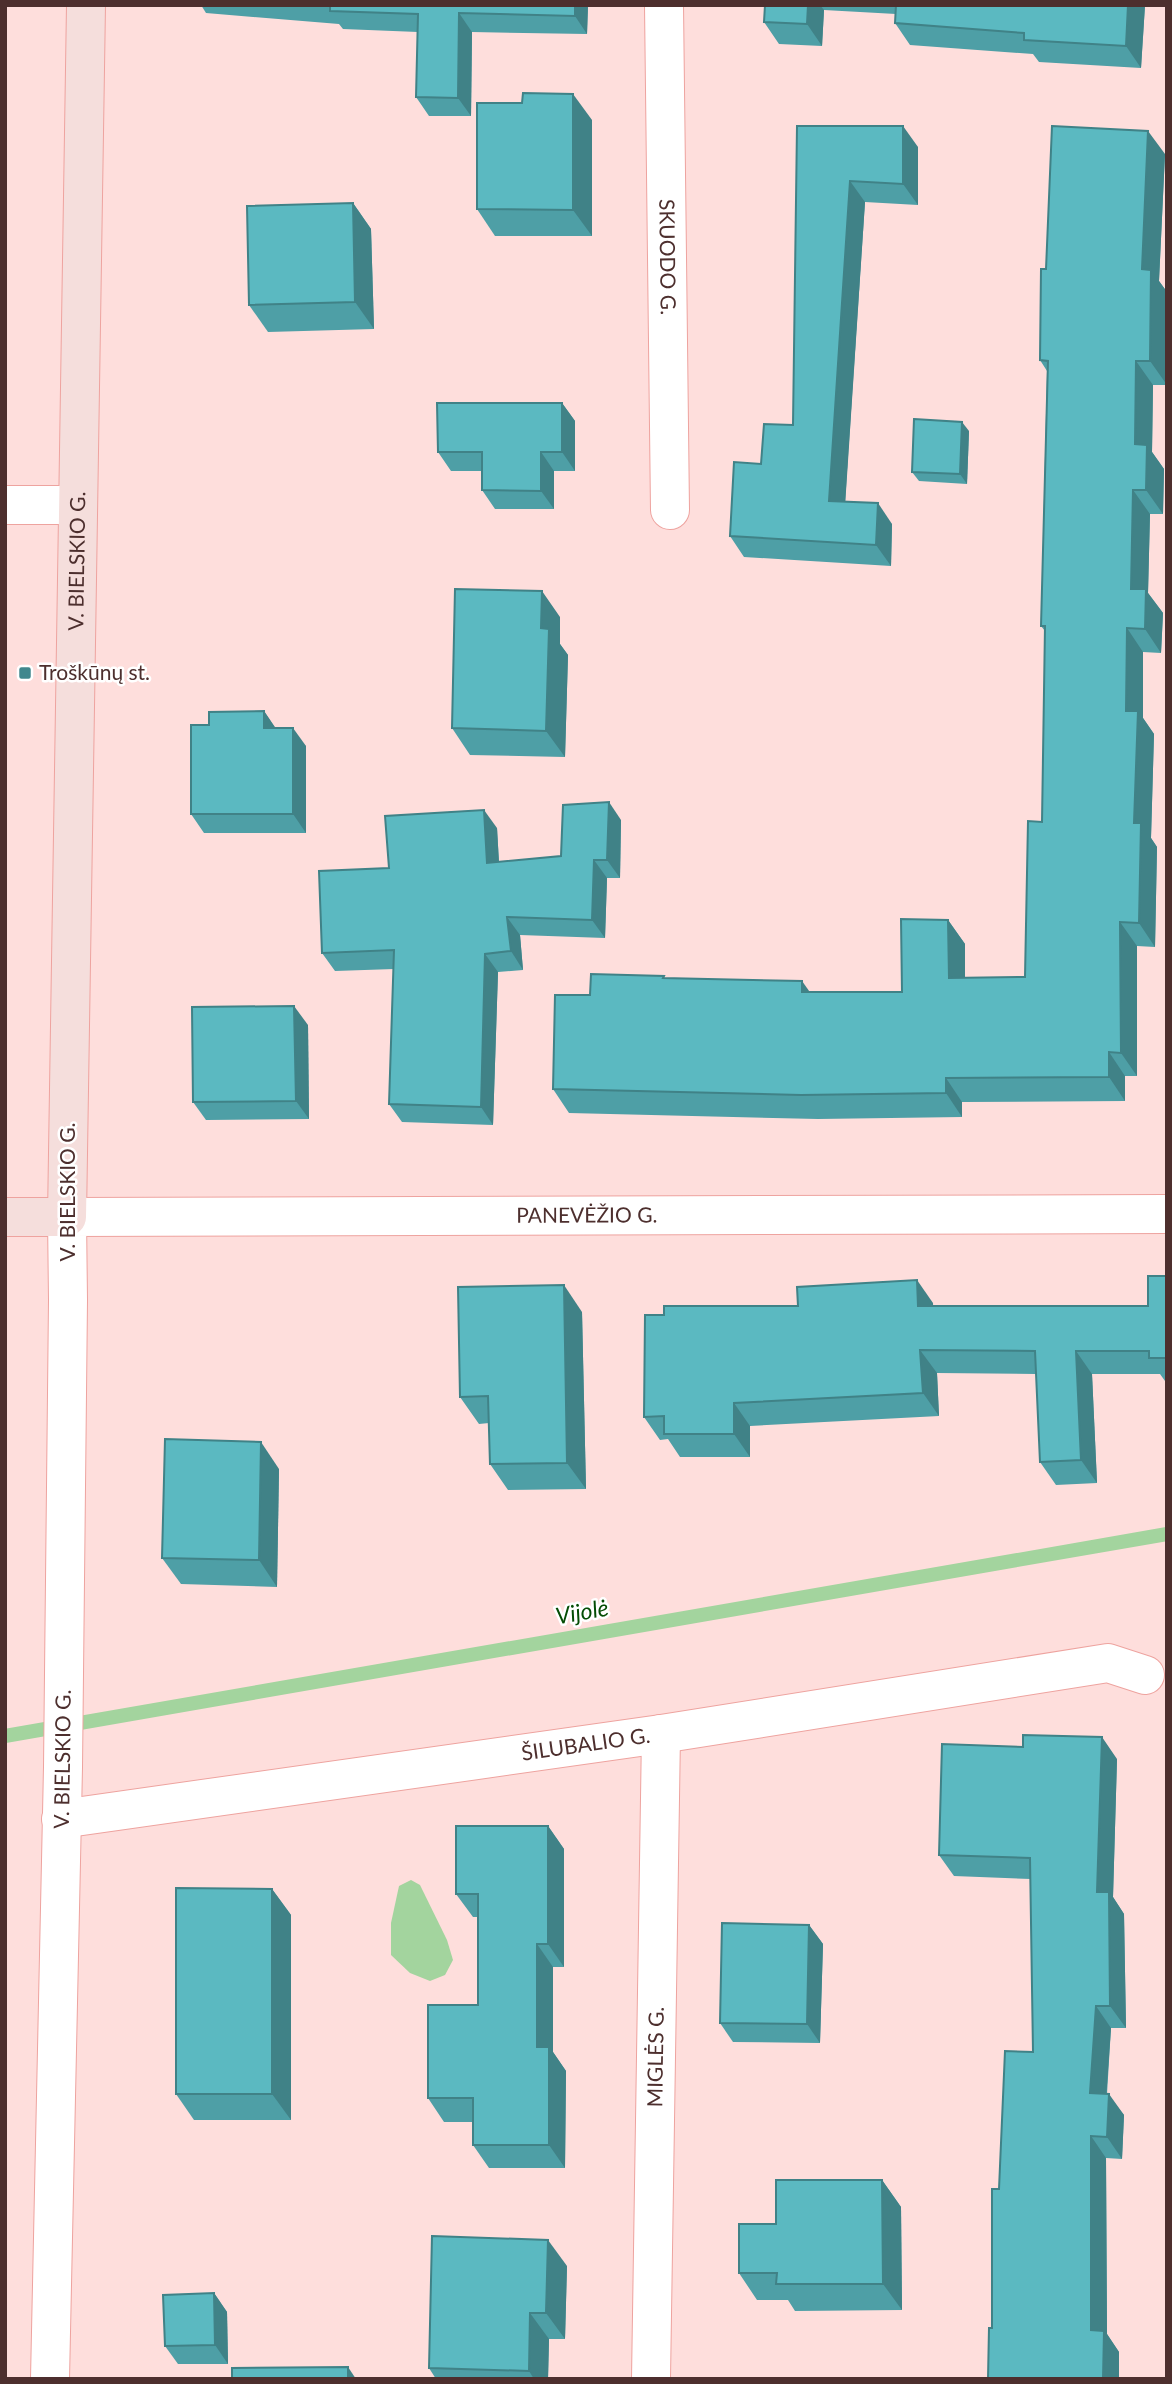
<svg xmlns="http://www.w3.org/2000/svg" width="1172" height="2384" viewBox="0 0 1172 2384" font-family="Lato,sans-serif">
	<style>
		.water { fill: #a3d49e }
		.lines { fill: none; stroke-linecap: round; stroke-linejoin: round }
		.stream { stroke: #a3d49e; stroke-width: 14 }
		.street-casing { stroke: #eea39f; stroke-width: 40 }
		.secondary-casing { stroke: #eea39f; stroke-width: 40 }
		.street { stroke: #fff; stroke-width: 38 }
		.secondary { stroke: #f5dedc; stroke-width: 38 }
		.wall { fill: #4e9fa6 }
		.shaded-wall { fill: #408287 }
		.building { fill: #5bb9c1; stroke: #408287; stroke-width: 2 }
		.poi-dot { fill: #40878d; stroke: #fff; stroke-width: 2.5 }
		.labels { text-anchor: middle; stroke-width: 5; stroke-linejoin: round; paint-order: stroke }
		.street-label { font-size: 21px; fill: #4d2f2e; stroke: #fff }
		.poi-label { font-size: 21px; fill: #4d2f2e; stroke: #fff; text-anchor: start }
		.water-label { font-size: 23px; font-style: italic; fill: #044c04; stroke: #fff }
	</style>
	<rect width="100%" height="100%" fill="#fededc"/>
	<!-- water -->
	<polygon class="water" points="411,1880 420,1885 447,1940 453,1960 445,1975 430,1981 410,1973 391,1955 391,1923 399,1886"/>
	<g class="lines">
		<!-- stream -->
		<polyline class="stream" points="5,1736 1167,1534"/>
		<!-- street casing -->
		<g class="street-casing">
			<g id="street">
				<path id="s1" d="M664 5 670 510"/>
				<polyline points="5,505 78,505"/>
				<path id="s2" d="M61 1819 661 1734 1108 1663 1145 1675"/>
				<path id="s3" d="M50 2379 63 1767 68 1300 67 1217 1167 1214"/>
				<path id="s4" d="M651 2379 661 1734"/>
			</g>
		</g>
		<!-- secondary casing -->
		<g class="secondary-casing">
			<g id="secondary">
				<path id="s5" d="M5 1217H67L86 5"/>
			</g>
		</g>
		<!-- street -->
		<use href="#street" class="street"/>
		<!-- secondary -->
		<use href="#secondary" class="secondary"/>
	</g>
	<!-- wall -->
	<g class="wall">
		<polygon points="201,5 588,5 587,34 472,32 471,116 429,116 416,97 418,32 343,29 339,24 206,13"/>
		<polygon points="765,5 1145,5 1141,68 1039,62 1033,54 910,45 895,23 896,14 824,10 822,46 779,44 764,22"/>
		<polygon points="522,103 592,120 592,236 495,236 477,209"/>
		<polygon points="797,126 918,147 918,205 865,202 845,502 892,524 891,566 744,557 730,536 761,464 793,425"/>
		<polygon points="1165,154 1159,281 1167,292 1167,385 1153,385 1152,452 1164,469 1163,514 1150,514 1148,593 1163,613 1161,653 1143,652 1143,718 1154,734 1151,838 1157,847 1155,947 1137,946 1137,1076 1125,1076 1125,1101 962,1102 962,1117 818,1119 569,1113 553,1089 590,995 666,978 810,992 902,992 948,920 965,944 965,978 1025,977 1042,822 1045,631 1041,626 1047,371 1040,360 1046,269"/>
		<polygon points="353,203 371,229 374,329 268,332 249,305"/>
		<polygon points="562,403 575,421 575,471 554,471 554,509 495,509 482,490 482,471 451,471 438,452"/>
		<polygon points="969,431 967,484 919,481 912,472"/>
		<polygon points="560,617 560,644 568,655 565,757 470,755 452,728"/>
		<polygon points="264,711 275,728 306,746 306,833 204,833 191,814 209,725"/>
		<polygon points="621,820 620,878 607,878 605,938 520,935 523,970 498,972 493,1125 402,1122 389,1104 394,969 335,971 322,953 389,868 497,828 499,862 561,856"/>
		<polygon points="308,1025 309,1119 206,1120 193,1102"/>
		<polygon points="1167,1276 1167,1381 1165,1381 1160,1374 1092,1374 1097,1483 1056,1485 1040,1462 1036,1374 937,1373 939,1416 750,1426 750,1457 680,1457 668,1439 660,1440 644,1417 664,1315 798,1306 933,1303 933,1306 1148,1306"/>
		<polygon points="582,1312 586,1489 508,1490 490,1464 489,1423 479,1424 460,1397"/>
		<polygon points="279,1469 277,1587 181,1584 162,1558"/>
		<polygon points="1117,1759 1113,1897 1124,1914 1126,2028 1111,2028 1107,2094 1124,2115 1122,2159 1106,2158 1107,2334 1119,2352 1119,2379 988,2379 992,2328 999,2189 1033,2052 1031,1879 954,1876 939,1855"/>
		<polygon points="548,1826 564,1849 564,1967 553,1967 553,2052 566,2071 565,2168 489,2168 473,2145 473,2122 444,2122 428,2098 478,2005 478,1917 473,1917 456,1894"/>
		<polygon points="272,1889 291,1915 291,2120 194,2120 176,2094"/>
		<polygon points="809,1925 823,1944 820,2043 733,2042 720,2023"/>
		<polygon points="882,2180 901,2207 902,2310 795,2311 788,2300 757,2300 739,2273 776,2224"/>
		<polygon points="567,2266 565,2339 549,2339 548,2379 436,2379 429,2368"/>
		<polygon points="214,2293 227,2312 228,2364 178,2364 165,2346"/>
	</g>
	<!-- shaded-wall -->
	<g class="shaded-wall">
		<polygon points="575,5 588,5 587,34 575,16"/>
		<polygon points="808,5 820,5 824,10 822,46 807,24"/>
		<polygon points="1128,5 1145,5 1141,68 1126,46"/>
		<polygon points="459,13 472,32 471,116 458,98"/>
		<polygon points="573,94 592,120 592,236 573,210"/>
		<polygon points="903,126 918,147 918,205 903,184"/>
		<polygon points="1148,131 1165,154 1159,281 1167,292 1167,385 1150,361 1142,269"/>
		<polygon points="850,181 865,202 844,522 829,501"/>
		<polygon points="353,203 371,229 374,329 355,302"/>
		<polygon points="1136,361 1153,385 1152,452 1164,469 1163,514 1146,490 1135,444"/>
		<polygon points="562,403 575,421 575,471 562,452"/>
		<polygon points="962,422 969,431 967,484 960,474"/>
		<polygon points="541,452 554,471 554,509 541,491"/>
		<polygon points="1133,490 1150,514 1148,593 1163,613 1161,653 1145,629 1131,589"/>
		<polygon points="878,503 892,524 891,566 876,545"/>
		<polygon points="542,591 560,617 560,644 568,655 565,757 546,731 541,628"/>
		<polygon points="1127,628 1143,652 1143,718 1154,734 1151,838 1157,847 1155,947 1139,923 1126,711"/>
		<polygon points="264,711 277,730 264,728"/>
		<polygon points="293,728 306,746 306,833 293,814"/>
		<polygon points="609,802 621,820 620,878 607,860"/>
		<polygon points="484,810 497,828 500,882 487,863"/>
		<polygon points="594,860 607,878 605,938 592,920"/>
		<polygon points="507,917 520,935 523,970 511,951"/>
		<polygon points="948,920 965,944 965,1001 949,978"/>
		<polygon points="1120,922 1137,946 1137,1076 1121,1053"/>
		<polygon points="485,954 498,972 493,1125 481,1107"/>
		<polygon points="802,981 819,1005 802,992"/>
		<polygon points="294,1006 308,1025 309,1119 296,1101"/>
		<polygon points="1109,1052 1125,1076 1125,1101 1109,1077"/>
		<polygon points="946,1078 962,1102 962,1117 946,1093"/>
		<polygon points="917,1280 933,1303 934,1329 918,1306"/>
		<polygon points="564,1285 582,1312 586,1489 567,1463"/>
		<polygon points="920,1350 937,1373 939,1416 923,1393"/>
		<polygon points="1076,1351 1092,1374 1097,1483 1081,1460"/>
		<polygon points="734,1403 750,1426 750,1457 734,1434"/>
		<polygon points="261,1442 279,1469 277,1587 259,1560"/>
		<polygon points="1102,1737 1117,1759 1113,1897 1124,1914 1126,2028 1110,2006 1097,1892"/>
		<polygon points="548,1826 564,1849 564,1967 548,1944"/>
		<polygon points="272,1889 291,1915 291,2120 272,2094"/>
		<polygon points="809,1925 823,1944 820,2043 807,2024"/>
		<polygon points="537,1944 553,1967 553,2052 566,2071 565,2168 549,2145 537,2047"/>
		<polygon points="1096,2006 1111,2028 1105,2114 1090,2093"/>
		<polygon points="1109,2094 1124,2115 1122,2159 1107,2137"/>
		<polygon points="1091,2136 1106,2158 1107,2334 1119,2352 1119,2379 1103,2379 1091,2330"/>
		<polygon points="882,2180 901,2207 902,2310 883,2284"/>
		<polygon points="548,2240 567,2266 565,2339 546,2313"/>
		<polygon points="214,2293 227,2312 228,2364 215,2345"/>
		<polygon points="530,2313 549,2339 548,2379 534,2379 529,2371"/>
		<polygon points="348,2367 356,2379 348,2379"/>
	</g>
	<!-- building -->
	<g class="building">
		<polygon points="323,5 575,5 575,16 459,13 458,98 416,97 418,14 330,11 330,6"/>
		<polygon points="765,5 808,5 807,24 764,22"/>
		<polygon points="896,5 1128,5 1126,46 1024,40 1024,33 895,23"/>
		<polygon points="523,93 573,94 573,210 477,209 477,103 522,103"/>
		<polygon points="797,126 903,126 903,184 850,181 829,501 878,503 876,545 730,536 734,462 761,464 764,424 793,425"/>
		<polygon points="1052,126 1148,131 1142,269 1151,270 1150,361 1136,361 1135,444 1147,445 1146,490 1133,490 1131,589 1146,589 1145,629 1127,628 1126,711 1138,711 1134,823 1141,823 1139,923 1120,922 1121,1053 1109,1052 1109,1077 946,1078 946,1093 801,1095 553,1089 555,995 590,995 591,974 664,976 663,978 802,981 802,992 902,992 901,919 948,920 949,978 1025,977 1028,821 1042,822 1045,626 1041,626 1048,361 1040,360 1041,269 1046,269"/>
		<polygon points="353,203 355,302 249,305 247,206"/>
		<polygon points="437,403 562,403 562,452 541,452 541,491 482,490 482,452 438,452"/>
		<polygon points="914,419 962,422 960,474 912,472"/>
		<polygon points="455,589 542,591 541,628 549,629 546,731 452,728"/>
		<polygon points="264,711 264,728 293,728 293,814 191,814 191,725 209,725 209,712"/>
		<polygon points="609,802 607,860 594,860 592,920 507,917 511,951 485,954 481,1107 389,1104 394,950 322,953 319,871 389,868 385,816 484,810 487,863 561,856 563,805"/>
		<polygon points="294,1006 296,1101 193,1102 192,1007"/>
		<polygon points="1148,1276 1167,1276 1167,1358 1149,1358 1149,1351 1076,1351 1081,1460 1040,1462 1035,1351 920,1350 923,1393 734,1403 734,1434 664,1434 664,1416 644,1417 645,1315 664,1315 664,1306 798,1306 797,1287 917,1280 918,1306 1148,1306"/>
		<polygon points="564,1285 567,1463 490,1464 488,1396 460,1397 458,1287"/>
		<polygon points="165,1439 261,1442 259,1560 162,1558"/>
		<polygon points="1023,1735 1102,1737 1097,1892 1109,1892 1110,2006 1096,2006 1090,2093 1109,2094 1107,2137 1091,2136 1091,2330 1104,2331 1103,2379 988,2379 989,2328 992,2328 992,2189 999,2189 1005,2051 1033,2052 1030,1858 939,1855 942,1744 1023,1747"/>
		<polygon points="456,1826 548,1826 548,1944 537,1944 537,2047 549,2047 549,2145 473,2145 473,2098 428,2098 428,2005 478,2005 478,1894 456,1894"/>
		<polygon points="176,1888 272,1889 272,2094 176,2094"/>
		<polygon points="722,1923 809,1925 807,2024 720,2023"/>
		<polygon points="776,2180 882,2180 883,2284 776,2284 777,2273 739,2273 739,2224 776,2224"/>
		<polygon points="432,2236 548,2240 546,2313 530,2313 529,2371 429,2368"/>
		<polygon points="214,2293 215,2345 165,2346 163,2295"/>
		<polygon points="348,2367 348,2379 232,2379 232,2368"/>
	</g>
	<!-- markers -->
	<rect class="poi-dot" x="18" y="666" width="14" height="14" rx="3.5"/>
	<g class="labels">
		<!-- street labels -->
		<g class="street-label">
			<text dy="7" stroke="none"><textPath href="#s1" startOffset="252">SKUODO G.</textPath></text>
			<text dy="7" stroke="none"><textPath href="#s5" startOffset="718">V. BIELSKIO G.</textPath></text>
			<text transform="translate(68 1192) rotate(-90)" y="7">V. BIELSKIO G.</text>
			<text dy="7" stroke="none"><textPath href="#s3" startOffset="1682">PANEVĖŽIO G.</textPath></text>
			<text dy="7" stroke="none"><textPath href="#s2" startOffset="530">ŠILUBALIO G.</textPath></text>
			<text dy="7" stroke="none"><textPath href="#s3" startOffset="620">V. BIELSKIO G.</textPath></text>
			<text dy="7" stroke="none"><textPath href="#s4" startOffset="322">MIGLĖS G.</textPath></text>
		</g>
		<!-- poi labels -->
		<g class="poi-label">
			<text x="39" y="680">Troškūnų st.</text>
		</g>
		<!-- water labels -->
		<g class="water-label">
			<text transform="translate(582 1612) rotate(-10)" y="8">Vijolė</text>
		</g>
	</g>
	<!-- border -->
	<rect width="1172" height="2384" fill="none" stroke="#4d2f2e" stroke-width="14"/>
</svg>
